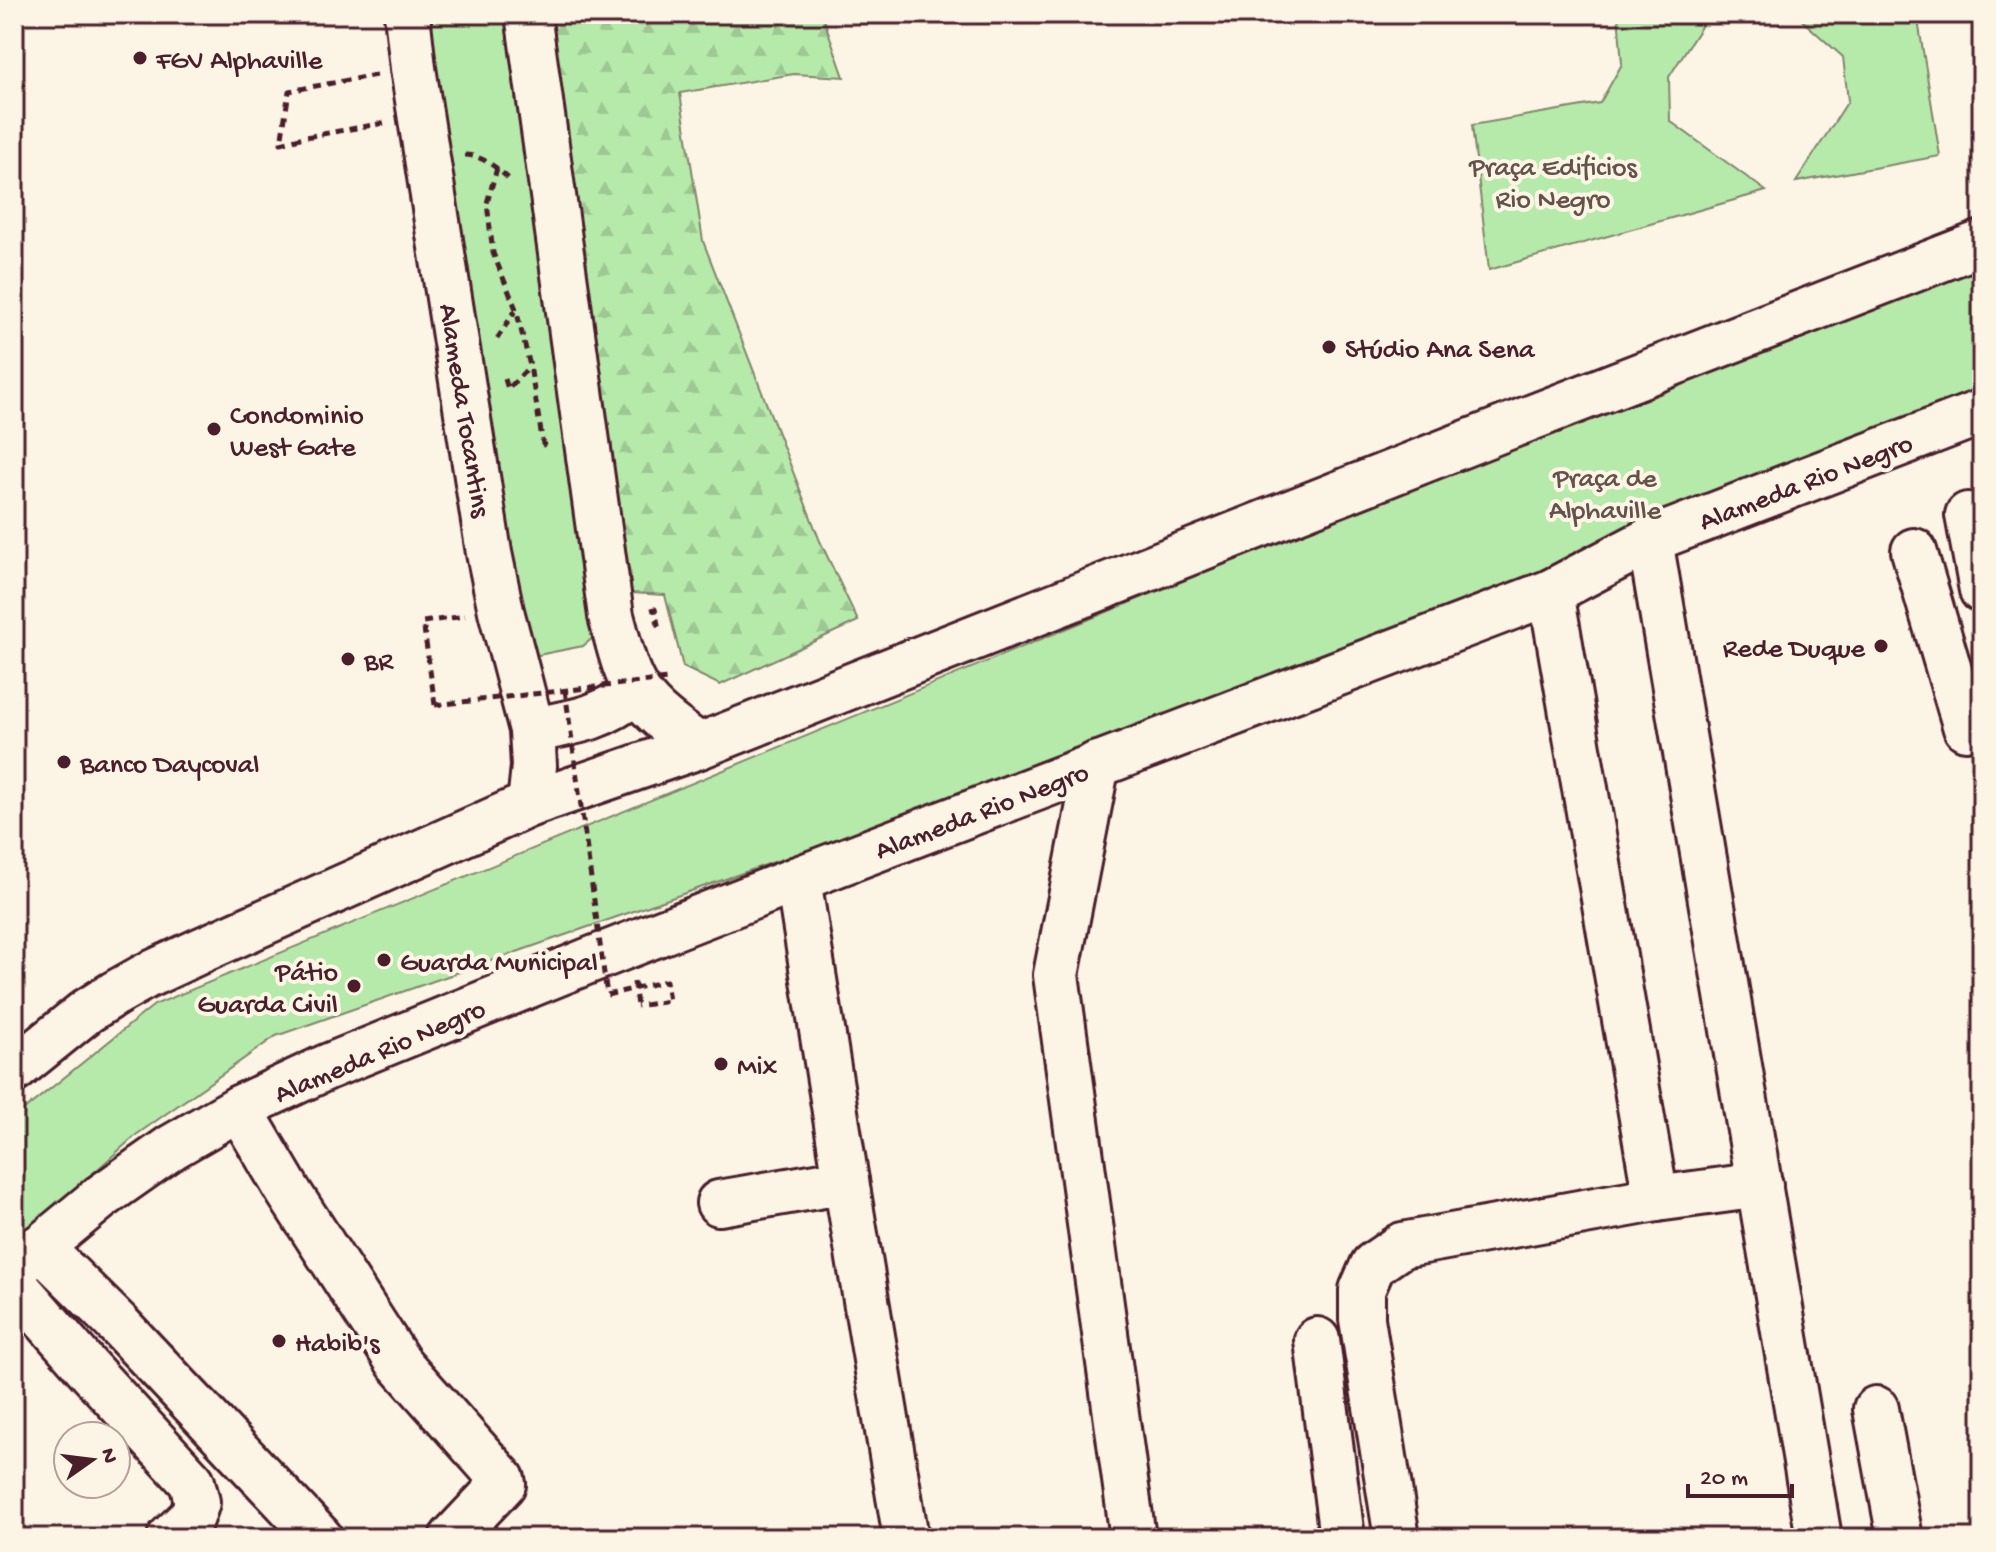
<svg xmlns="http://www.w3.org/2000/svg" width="1996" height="1552" viewBox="0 0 1996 1552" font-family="'Gochi Hand',sans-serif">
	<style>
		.green { fill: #b6eaab; stroke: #80846b; stroke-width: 2 }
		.forest { fill: url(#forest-firs); stroke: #80846b; stroke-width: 2 }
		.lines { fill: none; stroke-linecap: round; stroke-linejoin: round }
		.minor-casing { stroke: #4a1f2b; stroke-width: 50 }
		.major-casing { stroke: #4a1f2b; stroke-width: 50 }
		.path { stroke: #4a1f2b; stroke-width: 5; stroke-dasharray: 8 6; stroke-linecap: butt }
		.minor { stroke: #fcf5e5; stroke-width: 44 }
		.major { stroke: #fcf5e5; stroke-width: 44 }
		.path-bridge { stroke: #4a1f2b; stroke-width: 5; stroke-dasharray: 8 6; stroke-linecap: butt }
		.poi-dot { fill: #4a1f2b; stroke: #fcf5e5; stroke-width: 3 }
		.labels { text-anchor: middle; stroke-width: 8; stroke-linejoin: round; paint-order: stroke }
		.poi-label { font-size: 28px; fill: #4a1f2b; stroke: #fcf5e5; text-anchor: start }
		.park-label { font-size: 28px; fill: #65524b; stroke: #fcf5e5 }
		.street-label { font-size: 28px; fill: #4a1f2b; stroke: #fcf5e5 }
	</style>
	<defs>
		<pattern id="forest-firs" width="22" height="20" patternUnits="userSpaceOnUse" patternTransform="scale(2)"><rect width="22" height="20" fill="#b6eaab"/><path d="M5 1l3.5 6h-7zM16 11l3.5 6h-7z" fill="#9ec893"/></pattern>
	</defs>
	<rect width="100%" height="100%" fill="#fcf5e5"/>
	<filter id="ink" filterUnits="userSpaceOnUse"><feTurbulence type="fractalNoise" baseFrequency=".0125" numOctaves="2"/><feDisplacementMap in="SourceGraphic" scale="16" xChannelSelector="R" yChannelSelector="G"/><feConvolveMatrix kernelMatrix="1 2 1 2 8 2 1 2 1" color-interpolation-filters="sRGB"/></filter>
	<g filter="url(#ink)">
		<!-- green -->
		<g class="green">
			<polygon points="427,14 507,14 588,576 594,637 583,646 523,658 447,196"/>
			<polygon points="1618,14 1709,14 1669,77 1670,121 1766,191 1489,270 1472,125 1600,103 1622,64"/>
			<polygon points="1795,14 1917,14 1940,156 1796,182 1848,101 1843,57"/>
			<polygon points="1982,248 1982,412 1636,561 276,1036 136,1135 14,1244 14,1118 154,1005 1238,558 1885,301"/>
		</g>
		<!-- forest -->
		<polygon class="forest" points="550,14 822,14 844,77 794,74 680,93 703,241 820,541 858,621 720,685 683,667 665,595 632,593"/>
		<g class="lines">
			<!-- minor casing -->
			<g class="minor-casing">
				<g id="minor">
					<polyline points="1968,515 1982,590"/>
					<polyline points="1650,540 1819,1538"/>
					<polyline points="1914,551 1966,728"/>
					<polyline points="1551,592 1656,1199"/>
					<polyline points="1097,764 1056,975 1133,1538"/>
					<polyline points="798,879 846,1181 906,1538"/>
					<polyline points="239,1108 288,1191 399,1363 502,1479 503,1484 452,1538"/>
					<polyline points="719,1203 846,1181"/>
					<polyline points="40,1247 117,1323 320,1538"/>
					<polyline points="14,1284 91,1372 192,1482 197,1502 192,1517 170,1538"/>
					<polyline points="1317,1340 1342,1538"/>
					<polyline points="1876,1409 1900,1538"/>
					<polyline points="1397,1538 1362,1319 1362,1290 1373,1265 1402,1245 1656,1199 1760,1185"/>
				</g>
			</g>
			<!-- major casing -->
			<g class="major-casing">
				<g id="major">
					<polyline points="407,14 413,68 489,553 501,611 532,730 534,766 530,804"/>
					<path d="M528 14 611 616C618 640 624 672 638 692 654 715 677 730 699 746"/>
					<path d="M532 730C576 722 601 719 637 691"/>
					<polyline points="14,1070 87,1011 114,994 146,976 202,950 530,804 699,746 1528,419 1982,243"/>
					<polyline points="14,1269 101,1197 172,1147 239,1108 327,1067 588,961 798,879 1551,592 1650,540 1982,412"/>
				</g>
			</g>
			<!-- path -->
			<g class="path">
				<polyline points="376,75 289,91 281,143 300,138 384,123"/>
				<path d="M465 155C482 155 499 169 511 181"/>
				<polyline points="497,168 487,203 493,253 516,309 530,366 543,444 549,449"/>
				<polyline points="497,339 515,311"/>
				<polyline points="505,379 508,389 529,367"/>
				<polyline points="651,610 655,609 659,630"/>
				<polyline points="435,705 423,622 465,616"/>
				<polyline points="634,982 637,1006"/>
				<polyline points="14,1005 20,1018"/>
			</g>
			<!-- minor -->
			<use href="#minor" class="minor"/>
			<!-- major -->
			<use href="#major" class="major"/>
			<!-- path-bridge -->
			<g class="path-bridge">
				<polyline points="565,690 607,995 666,981 669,1001 637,1006"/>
				<polyline points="435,705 667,679"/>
			</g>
		</g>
	</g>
	<!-- markers -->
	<g class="poi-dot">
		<circle cx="140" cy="58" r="8"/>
		<circle cx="1329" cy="347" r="8"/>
		<circle cx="214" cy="429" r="8"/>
		<circle cx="1881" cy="646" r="8"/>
		<circle cx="348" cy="659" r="8"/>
		<circle cx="64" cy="762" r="8"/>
		<circle cx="384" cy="960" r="8"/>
		<circle cx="354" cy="986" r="8"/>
		<circle cx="721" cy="1064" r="8"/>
		<circle cx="279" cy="1341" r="8"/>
	</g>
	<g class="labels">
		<!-- poi labels -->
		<g class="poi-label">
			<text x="156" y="68">FGV Alphaville</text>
			<text x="1345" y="357">Stúdio Ana Sena</text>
			<text x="230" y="423">Condominio<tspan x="230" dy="32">West Gate</tspan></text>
			<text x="1865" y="656" text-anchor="end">Rede Duque</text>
			<text x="364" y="669">BR</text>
			<text x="80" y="772">Banco Daycoval</text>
			<text x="400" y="970">Guarda Municipal</text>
			<text x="338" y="980" text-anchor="end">Pátio<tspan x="338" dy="32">Guarda Civil</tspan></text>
			<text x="737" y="1074">Mix</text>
			<text x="295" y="1351">Habib's</text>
		</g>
		<!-- park labels -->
		<g class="park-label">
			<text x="1553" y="175">Praça Edificios<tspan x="1553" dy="32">Rio Negro</tspan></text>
			<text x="1605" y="486">Praça de<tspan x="1605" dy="32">Alphaville</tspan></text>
		</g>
		<!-- street labels -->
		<g class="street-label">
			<text transform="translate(467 410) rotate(81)" y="10">Alameda Tocantins</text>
			<text transform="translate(1805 480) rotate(-21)" y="10">Alameda Rio Negro</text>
			<text transform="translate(981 809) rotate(-21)" y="10">Alameda Rio Negro</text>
			<text transform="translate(379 1049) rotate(-23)" y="10">Alameda Rio Negro</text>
		</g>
	</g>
	<!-- margin -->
	<rect width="1996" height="1552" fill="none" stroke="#fcf5e5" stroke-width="48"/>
	<rect x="24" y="24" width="1948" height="1504" fill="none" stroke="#4a1f2b" stroke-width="3" filter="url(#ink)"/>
	<!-- north arrow -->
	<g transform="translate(92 1460) rotate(76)"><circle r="38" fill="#fcf5e5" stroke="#b59f9b" stroke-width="2"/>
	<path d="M0-6L14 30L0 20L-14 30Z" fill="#4a1f2b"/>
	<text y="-12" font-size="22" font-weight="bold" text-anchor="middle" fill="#4a1f2b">N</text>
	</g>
	<!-- scale -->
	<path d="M1688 1484v12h104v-12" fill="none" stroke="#4a1f2b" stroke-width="4"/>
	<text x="1700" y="1484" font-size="24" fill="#4a1f2b" stroke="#fcf5e5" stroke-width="6" paint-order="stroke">20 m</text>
</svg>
